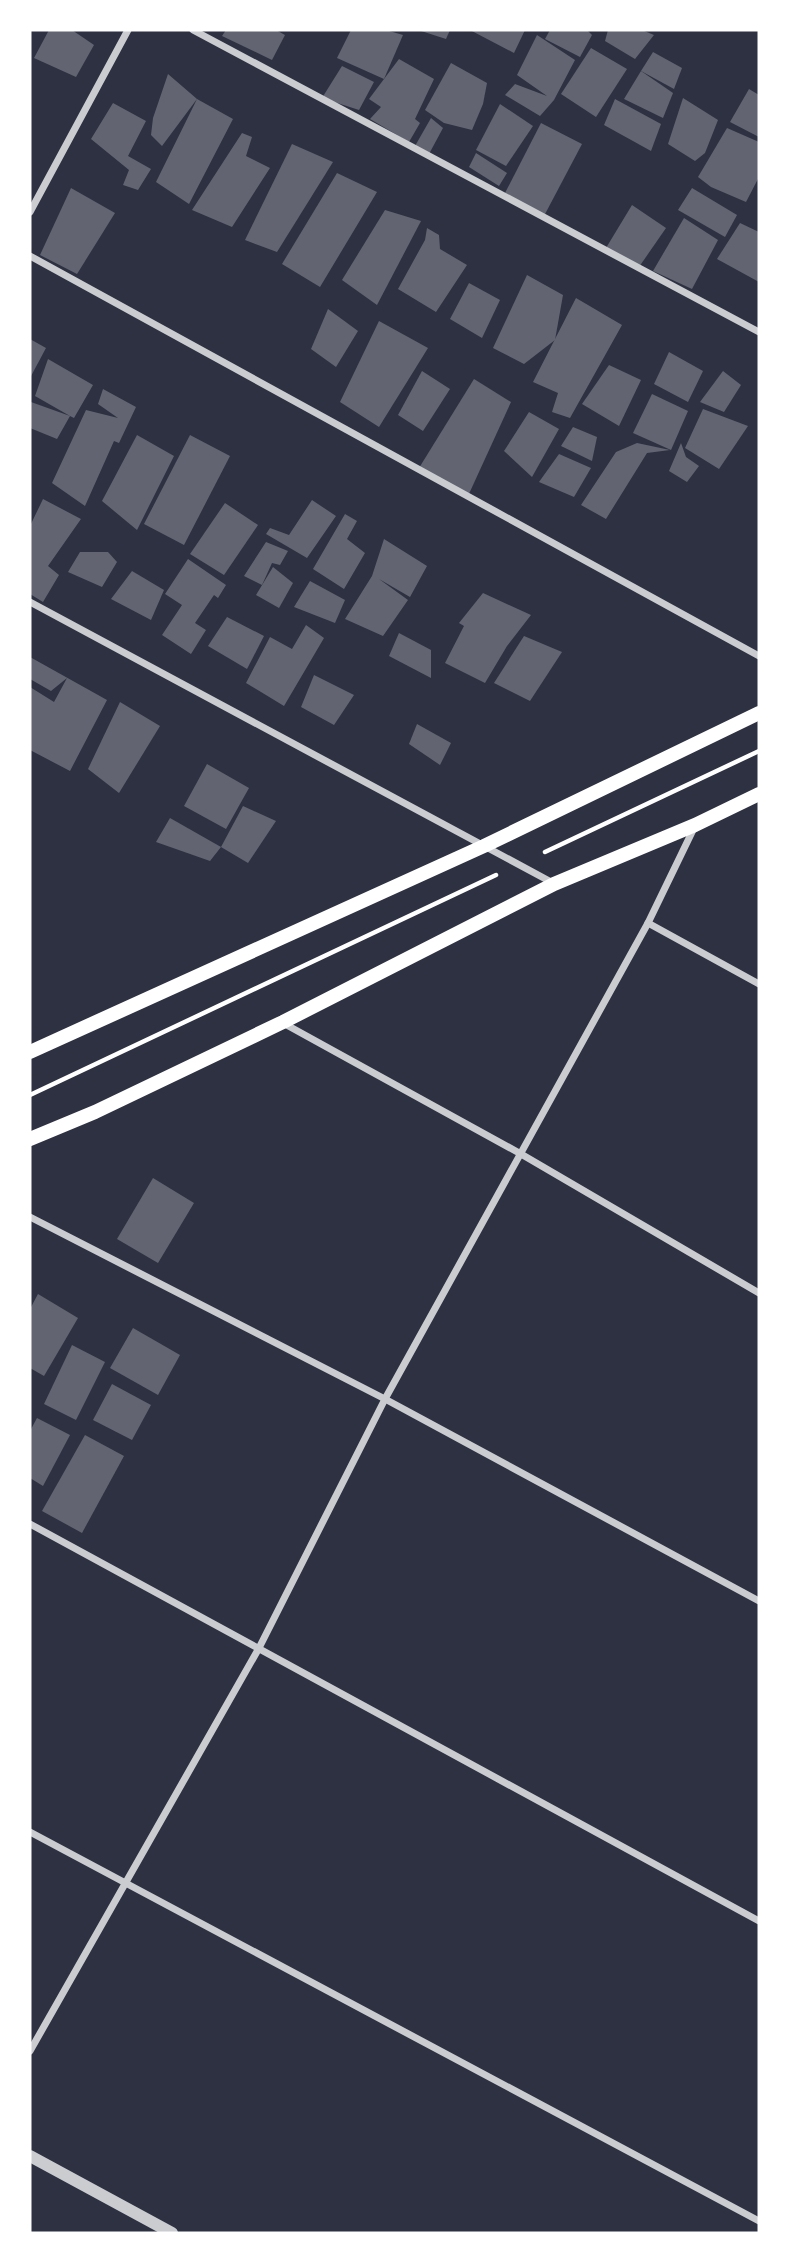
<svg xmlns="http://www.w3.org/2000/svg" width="789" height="2263" viewBox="0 0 789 2263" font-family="Manrope,sans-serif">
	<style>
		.building { fill: #626471 }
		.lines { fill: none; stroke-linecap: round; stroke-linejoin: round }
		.path { stroke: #fff; stroke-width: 4.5 }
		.minor { stroke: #caccd0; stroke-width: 7 }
		.tertiary { stroke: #caccd0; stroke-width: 12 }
		.secondary { stroke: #fff; stroke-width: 14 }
	</style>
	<rect width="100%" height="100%" fill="#2d3142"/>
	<!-- building -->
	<g class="building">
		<polygon points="49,30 72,30 94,45 76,77 34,58"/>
		<polygon points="226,30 276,30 285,35 272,60 222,36"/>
		<polygon points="351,30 386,30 403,35 384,79 337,58"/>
		<polygon points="418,30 450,30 446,39"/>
		<polygon points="470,30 525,30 514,53"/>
		<polygon points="550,30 587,30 592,35 580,57 545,39"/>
		<polygon points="608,30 642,30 654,35 635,59 605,41"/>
		<polygon points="537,35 575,60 554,100 540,116 505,95 515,84 547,96 517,75"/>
		<polygon points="591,48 627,69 596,117 561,94"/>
		<polygon points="653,52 682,68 674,89 641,71"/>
		<polygon points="399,59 434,79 415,119 420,123 409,142 370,119 381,107 369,99"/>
		<polygon points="451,63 487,83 483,104 472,130 444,123 425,110"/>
		<polygon points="342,66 374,82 359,110 322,98"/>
		<polygon points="641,71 673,93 663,118 624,99"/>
		<polygon points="168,74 197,99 233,119 189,204 156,182 197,99 162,146 151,135 153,118"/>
		<polygon points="749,89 759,95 759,137 730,122"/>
		<polygon points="683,98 718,120 705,153 695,161 668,144"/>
		<polygon points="615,99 661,124 651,151 604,125"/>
		<polygon points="113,103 146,121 128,156 151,169 138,190 123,185 129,170 91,139"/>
		<polygon points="500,104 533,126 506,166 476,150"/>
		<polygon points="431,118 443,128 429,154 415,146"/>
		<polygon points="541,123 582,144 544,216 504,195"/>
		<polygon points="727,128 759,142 759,177 746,202 711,187 698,177"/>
		<polygon points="242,133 252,137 246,156 270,168 232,227 192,210"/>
		<polygon points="292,144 333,162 277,252 245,240"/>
		<polygon points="476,153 507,173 499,186 469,167"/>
		<polygon points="337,173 377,192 320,287 282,264"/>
		<polygon points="71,188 115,213 77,274 40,255"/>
		<polygon points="692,188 737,215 725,237 678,210"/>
		<polygon points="632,205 666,228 639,267 606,248"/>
		<polygon points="385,210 421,221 377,305 342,280"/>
		<polygon points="684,218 718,240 692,289 653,271"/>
		<polygon points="740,223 759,232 759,282 717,259"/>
		<polygon points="427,228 439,235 440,249 467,265 436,312 398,289 425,240"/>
		<polygon points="527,275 563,295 555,340 524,364 493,348"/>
		<polygon points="469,283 500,300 482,338 450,319"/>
		<polygon points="576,298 622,325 570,418 552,412 558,393 533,382"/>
		<polygon points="328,309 358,331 336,367 311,349"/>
		<polygon points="379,321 428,348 379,427 340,402"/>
		<polygon points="30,339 46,348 30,378"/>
		<polygon points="669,352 703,371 688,402 654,384"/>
		<polygon points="48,359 93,385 74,418 70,416 57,439 30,428 31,402 70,416 35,396"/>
		<polygon points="609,365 641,380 619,426 582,404"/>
		<polygon points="422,371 450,389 423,431 398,415"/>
		<polygon points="723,371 741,385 724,412 700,402"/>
		<polygon points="474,379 511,402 468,496 419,468"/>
		<polygon points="103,389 136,407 119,443 114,441 85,506 52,483 86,410 118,418 98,404"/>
		<polygon points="652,394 688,411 671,450 633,433"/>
		<polygon points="703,409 748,426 719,469 685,448"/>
		<polygon points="529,412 559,429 532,477 504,451"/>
		<polygon points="573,427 597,437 592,461 561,446"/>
		<polygon points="137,435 174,456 137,530 102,501"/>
		<polygon points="190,435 230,456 184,545 144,524"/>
		<polygon points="637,443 670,450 647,453 606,519 581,505 616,452"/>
		<polygon points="681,443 686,457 699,466 687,482 669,471"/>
		<polygon points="559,454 591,468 574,497 539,482"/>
		<polygon points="43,499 81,519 48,566 59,575 43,602 30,594 30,526"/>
		<polygon points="312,500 336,516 307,558 266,534 270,528 289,535"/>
		<polygon points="225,503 258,525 224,575 190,554"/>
		<polygon points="345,514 357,521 347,539 365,553 344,589 313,569"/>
		<polygon points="384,539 427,566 410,597 379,579 408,600 383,636 345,619 372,576"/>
		<polygon points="266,542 288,551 280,565 272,563 262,585 244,576"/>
		<polygon points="80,552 108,552 117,562 102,587 68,572"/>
		<polygon points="188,559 226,585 218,598 214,595 195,623 206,630 191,654 162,635 182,605 165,594"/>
		<polygon points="273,567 293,583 279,608 256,595"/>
		<polygon points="132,571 164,590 151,620 111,599"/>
		<polygon points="310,581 345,600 335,623 294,607"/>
		<polygon points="483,593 531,615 507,646 485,683 445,663 464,626 459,623"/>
		<polygon points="227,617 264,636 247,669 208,646"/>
		<polygon points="306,625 324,638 284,706 246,683 270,637 292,649"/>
		<polygon points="399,633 431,650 431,678 389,656"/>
		<polygon points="524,636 562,652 530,701 494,683"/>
		<polygon points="30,657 107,700 70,771 30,750 30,687 54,702 67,678 51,691 30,679"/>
		<polygon points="314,675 354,695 334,725 301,707"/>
		<polygon points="120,702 160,726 119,793 88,769"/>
		<polygon points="417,724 451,743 440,765 409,744"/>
		<polygon points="207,764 249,788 226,829 184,806"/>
		<polygon points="243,806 276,821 248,863 221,847"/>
		<polygon points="170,818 221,847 210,861 156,842"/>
		<polygon points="153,1178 194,1203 158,1263 117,1239"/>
		<polygon points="38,1294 78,1318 44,1376 30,1368 30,1309"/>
		<polygon points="133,1328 180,1355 158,1395 110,1368"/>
		<polygon points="72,1345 105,1362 76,1420 44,1404"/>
		<polygon points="112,1384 151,1405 132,1440 93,1420"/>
		<polygon points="37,1418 70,1435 43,1486 30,1478 30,1431"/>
		<polygon points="85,1435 124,1456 82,1533 42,1511"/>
	</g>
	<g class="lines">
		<!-- path -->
		<g class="path">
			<polyline points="545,852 759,751"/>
			<polyline points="30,1095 496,875"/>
		</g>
		<!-- minor -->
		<g class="minor">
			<polyline points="193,30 759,332"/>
			<polyline points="30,212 128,30"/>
			<polyline points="30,256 759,656"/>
			<polyline points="30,602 553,883"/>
			<polyline points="648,923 759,984"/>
			<polyline points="283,1023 521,1154 759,1293"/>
			<polyline points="30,1217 385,1399 759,1601"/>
			<polyline points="30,1524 759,1921"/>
			<polyline points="30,1832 759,2221"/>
			<polyline points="30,2051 259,1648 385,1399 648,923 694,828"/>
		</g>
		<!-- tertiary -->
		<polyline class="tertiary" points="30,2156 172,2233"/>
		<!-- secondary -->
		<g class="secondary">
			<polyline points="30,1052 484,846 759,713"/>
			<polyline points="30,1139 95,1112 283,1022 554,884 695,825 759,794"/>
		</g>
	</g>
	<!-- border -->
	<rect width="789" height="2263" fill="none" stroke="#ffffff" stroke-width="63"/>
</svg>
